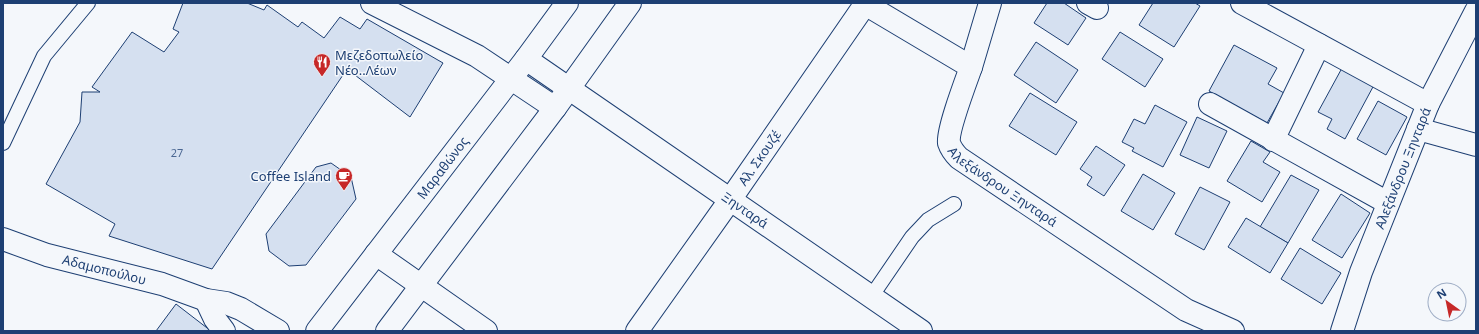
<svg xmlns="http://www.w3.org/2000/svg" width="1479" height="334" viewBox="0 0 1479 334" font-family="'Noto Sans',sans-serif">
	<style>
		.building { fill: #d5e0f0; stroke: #1d3f73 }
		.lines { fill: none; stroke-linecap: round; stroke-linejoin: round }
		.lane-casing { stroke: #1d3f73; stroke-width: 16 }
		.street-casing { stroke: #1d3f73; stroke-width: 24 }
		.secondary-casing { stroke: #1d3f73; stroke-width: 24 }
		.primary-casing { stroke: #1d3f73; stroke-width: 24 }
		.lane { stroke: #f4f7fb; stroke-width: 14 }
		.street { stroke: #f4f7fb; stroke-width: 22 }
		.secondary { stroke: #f4f7fb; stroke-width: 22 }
		.primary { stroke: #f4f7fb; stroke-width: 22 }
		.labels { text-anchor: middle; stroke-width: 3; stroke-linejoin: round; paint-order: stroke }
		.number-label { font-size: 11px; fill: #4b6792 }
		.poi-label { font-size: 13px; fill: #1d3f73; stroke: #f4f7fb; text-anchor: start }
		.street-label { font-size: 13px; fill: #1d3f73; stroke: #f4f7fb }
	</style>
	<rect width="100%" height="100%" fill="#f4f7fb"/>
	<!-- building -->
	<g class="building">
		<polygon points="183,3 247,3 264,10 267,5 298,27 302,22 324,38 340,17 360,29 367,19 443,63 410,117 347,69 212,269 109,236 115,224 46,184 80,122 82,92 100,92 92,87 132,32 164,52 179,32 173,29"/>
		<polygon points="1047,3 1064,3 1086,18 1068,45 1034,23"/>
		<polygon points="1153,3 1195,3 1200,6 1174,47 1139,25"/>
		<polygon points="1120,32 1163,59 1145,87 1102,59"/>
		<polygon points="1036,42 1078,70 1056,103 1014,75"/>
		<polygon points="1234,45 1277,68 1268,84 1284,93 1267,123 1209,91"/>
		<polygon points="1342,68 1374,85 1345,139 1327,129 1332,119 1318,112"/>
		<polygon points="1030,93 1077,122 1056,155 1009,126"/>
		<polygon points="1378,101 1407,117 1386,155 1357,139"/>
		<polygon points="1155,105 1187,122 1163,167 1132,151 1134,148 1122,142 1134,119 1145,124"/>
		<polygon points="1197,117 1227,131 1209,168 1180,155"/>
		<polygon points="1251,141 1270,152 1263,162 1280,172 1262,202 1227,181"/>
		<polygon points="1096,146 1125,165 1104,196 1087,185 1092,177 1080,169"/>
		<polygon points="331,163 351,177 356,199 306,265 289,266 269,251 266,234 316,167"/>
		<polygon points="1143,174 1175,193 1153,230 1121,211"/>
		<polygon points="1291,175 1319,190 1288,243 1260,227"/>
		<polygon points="1200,187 1230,202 1204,250 1175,234"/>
		<polygon points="1341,194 1370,213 1342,258 1312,240"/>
		<polygon points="1246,218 1288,243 1270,273 1228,247"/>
		<polygon points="1300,248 1341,273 1322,304 1281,279"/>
		<polygon points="176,304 211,331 156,331"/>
	</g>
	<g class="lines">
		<!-- lane casing -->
		<g class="lane-casing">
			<g id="lane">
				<polyline points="3,143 44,56 88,3"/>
				<polyline points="871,297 912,237 928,220 954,204"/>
			</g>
		</g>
		<!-- street casing -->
		<g class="street-casing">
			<g id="street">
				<polyline points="1088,3 1097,8"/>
				<polyline points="1242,3 1428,104"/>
				<path id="s1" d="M865 4 971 67C966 81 947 131 949 143 951 149 955 154 959 158L1186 310 1233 331"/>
				<path id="s2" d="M526 59 921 331"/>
				<polyline points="971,67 990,3"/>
				<polyline points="1210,104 1388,203"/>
				<polyline points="1418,129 1476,145"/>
				<polyline points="1273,140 1319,45"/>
				<path id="s3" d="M637 331 730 200 866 3"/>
				<path id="s4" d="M1342 331 1361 272 1428 104 1476 11"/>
			</g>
		</g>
		<!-- secondary casing -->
		<g class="secondary-casing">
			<g id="secondary">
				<polyline points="372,3 477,56 555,108"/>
				<path id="s5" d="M3 239 47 255 162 284 206 300 226 303 241 309 278 331"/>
				<polyline points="376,254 486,331"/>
				<polyline points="206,300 215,319 224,331"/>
			</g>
		</g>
		<!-- primary casing -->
		<g class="primary-casing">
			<g id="primary">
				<path id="s6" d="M317 331 526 59 567 3"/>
				<polyline points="387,331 555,108 630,3"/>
			</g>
		</g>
		<!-- lane -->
		<use href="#lane" class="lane"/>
		<!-- street -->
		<use href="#street" class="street"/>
		<!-- secondary -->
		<use href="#secondary" class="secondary"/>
		<!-- primary -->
		<use href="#primary" class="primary"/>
	</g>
	<!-- icons -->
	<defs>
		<g id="restaurant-pin" transform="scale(0.9)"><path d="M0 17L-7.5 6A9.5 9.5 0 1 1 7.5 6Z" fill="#c62828" stroke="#f4f7fb"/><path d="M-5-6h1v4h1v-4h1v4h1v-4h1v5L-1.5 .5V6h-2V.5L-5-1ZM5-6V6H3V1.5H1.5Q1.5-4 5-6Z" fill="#fff"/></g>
		<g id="cafe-pin" transform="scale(0.9)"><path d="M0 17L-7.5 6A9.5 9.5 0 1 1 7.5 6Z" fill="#c62828" stroke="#f4f7fb"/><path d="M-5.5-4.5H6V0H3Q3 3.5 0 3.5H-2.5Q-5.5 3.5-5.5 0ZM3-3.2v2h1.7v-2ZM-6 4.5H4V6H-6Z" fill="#fff"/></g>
	</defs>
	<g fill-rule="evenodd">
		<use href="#restaurant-pin" x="322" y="62"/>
		<use href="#cafe-pin" x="344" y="176"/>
	</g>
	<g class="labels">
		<!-- number labels -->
		<g class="number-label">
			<text x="177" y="157">27</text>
		</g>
		<!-- poi labels -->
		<g class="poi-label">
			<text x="335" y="60">Μεζεδοπωλείο<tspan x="335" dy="15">Νέο..Λέων</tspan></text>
			<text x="331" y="181" text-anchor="end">Coffee Island</text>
		</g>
		<!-- street labels -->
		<g class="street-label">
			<text dy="5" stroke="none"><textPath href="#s3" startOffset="212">Αλ. Σκουζέ</textPath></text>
			<text dy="5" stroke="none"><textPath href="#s6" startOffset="206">Μαραθώνος</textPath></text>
			<text dy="5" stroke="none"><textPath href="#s4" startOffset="174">Αλεξάνδρου Ξηνταρά</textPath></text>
			<text dy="5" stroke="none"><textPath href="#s1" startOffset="273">Αλεξάνδρου Ξηνταρά</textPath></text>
			<text dy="5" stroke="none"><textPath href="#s2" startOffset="266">Ξηνταρά</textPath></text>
			<text dy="5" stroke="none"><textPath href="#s5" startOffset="106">Αδαμοπούλου</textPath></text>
		</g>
	</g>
	<!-- border -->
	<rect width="1479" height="334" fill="none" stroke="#1d3f73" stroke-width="8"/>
	<!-- north arrow -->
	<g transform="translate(1447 302) rotate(327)"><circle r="19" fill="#f4f7fb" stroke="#9eadc5"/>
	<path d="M0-3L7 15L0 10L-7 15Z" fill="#c62828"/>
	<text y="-6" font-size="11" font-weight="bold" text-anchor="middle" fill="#1d3f73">N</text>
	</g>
</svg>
